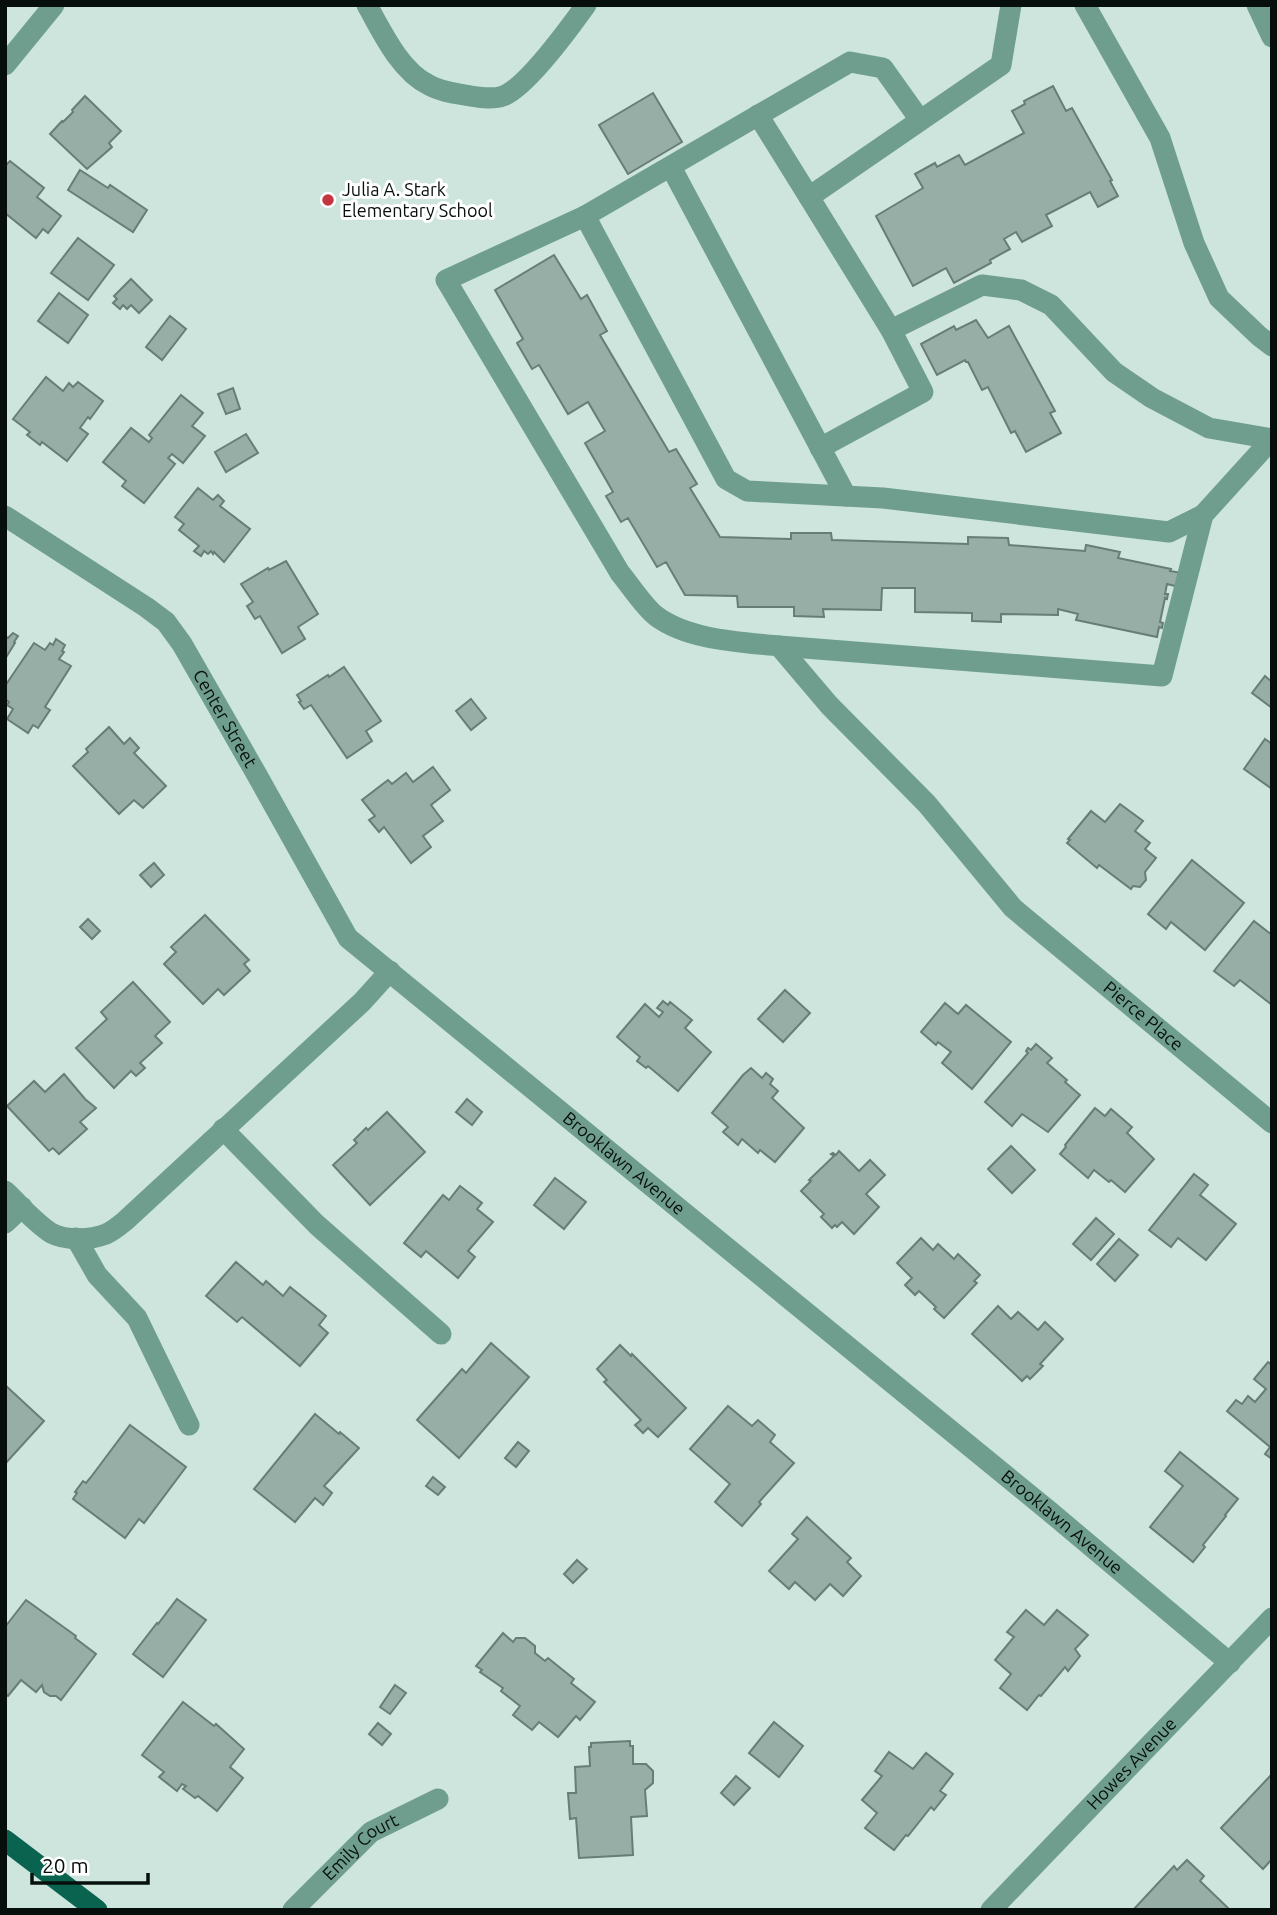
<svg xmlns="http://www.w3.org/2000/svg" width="1277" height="1915" viewBox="0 0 1277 1915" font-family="Ubuntu,sans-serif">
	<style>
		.building { fill: #97aea6; stroke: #677d75; stroke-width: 2 }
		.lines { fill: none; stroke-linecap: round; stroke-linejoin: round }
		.minor { stroke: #6f9e8e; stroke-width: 21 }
		.major { stroke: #09634f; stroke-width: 21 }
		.poi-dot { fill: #c4353f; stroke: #fff; stroke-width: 2.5 }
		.labels { text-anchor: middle; stroke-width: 6; stroke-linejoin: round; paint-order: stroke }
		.poi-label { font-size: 18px; fill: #070f0c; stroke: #fff; text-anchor: start }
		.street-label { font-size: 18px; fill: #070f0c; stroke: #fff }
	</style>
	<rect width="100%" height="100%" fill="#cde5dc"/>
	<!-- building -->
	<g class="building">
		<polygon points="1053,86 1066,111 1072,108 1112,180 1110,181 1118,196 1098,207 1090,192 1046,215 1052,226 1022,242 1016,232 1004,239 1010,249 990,260 991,263 954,283 946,268 913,286 876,216 923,188 915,174 935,163 937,167 959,155 965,165 1024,133 1012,111 1025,104 1024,101"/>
		<polygon points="653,93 682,142 628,174 599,125"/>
		<polygon points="85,96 121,131 109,143 112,147 87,169 50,134 62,121 63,122 73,112 72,110"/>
		<polygon points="10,161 44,188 37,197 61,216 48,233 43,229 36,238 5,213 5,166"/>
		<polygon points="80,170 108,188 110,185 147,210 133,232 68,190"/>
		<polygon points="78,238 114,265 88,300 51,273"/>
		<polygon points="554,255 581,299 587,295 607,331 600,335 669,452 676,449 697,484 690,488 720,537 791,539 791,533 831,533 832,540 968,544 968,537 1008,538 1009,545 1085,551 1086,545 1120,552 1118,558 1171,569 1170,571 1182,573 1179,587 1167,584 1165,594 1168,594 1167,599 1165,598 1160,622 1163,623 1162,628 1159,627 1157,637 1076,620 1078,614 1058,609 1058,615 1001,614 1001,622 972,621 972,613 915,612 915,588 882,588 881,610 823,609 824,617 794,616 794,607 738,607 737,596 685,595 666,562 657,567 628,518 621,522 606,496 613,492 585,443 605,431 588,402 568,414 539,365 532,369 517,343 523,339 495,290"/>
		<polygon points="131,279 152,300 139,313 131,305 127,309 123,305 120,309 113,303 117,299 114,296"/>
		<polygon points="59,293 88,315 68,343 38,321"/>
		<polygon points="170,316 186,329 162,360 146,347"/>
		<polygon points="976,320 988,338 1009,326 1055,411 1050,413 1061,433 1026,452 1015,431 1011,433 988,387 982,390 968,362 966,362 965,360 937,375 921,344 954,326 956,330"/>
		<polygon points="46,377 63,391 69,383 73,387 78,382 103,401 90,419 88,417 80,428 88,434 67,461 42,442 40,445 27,435 30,432 13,419"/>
		<polygon points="233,388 240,409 226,414 218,394"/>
		<polygon points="181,395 203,413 192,426 205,436 183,463 172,454 168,458 175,464 144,503 122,486 126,481 103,462 131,428 149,442 152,438 149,435"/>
		<polygon points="246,434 258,453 226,472 215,452"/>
		<polygon points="198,488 213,500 218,495 224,501 220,506 250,529 224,562 214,552 213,554 211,551 208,554 204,551 201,556 194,551 199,546 179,530 184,524 175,517"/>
		<polygon points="286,561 318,614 298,627 305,639 282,653 260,616 255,619 247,606 253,602 241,584 268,568 269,570"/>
		<polygon points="13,633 18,636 14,642 15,643 5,659 5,636 8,638"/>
		<polygon points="56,639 65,645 62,651 64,652 59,659 71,666 45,707 50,710 38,728 33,725 28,733 7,719 13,709 7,705 9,702 5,699 5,686 34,643 45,650 50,643 53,645"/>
		<polygon points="344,667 381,721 366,731 372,741 347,758 311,705 304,709 299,702 301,701 297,695 328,675 329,677"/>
		<polygon points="1265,676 1272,682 1272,708 1252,693"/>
		<polygon points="471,699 486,718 471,730 456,711"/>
		<polygon points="109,727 124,744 130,738 139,748 134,753 166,786 143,808 134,800 119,814 73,766 88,752 86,749"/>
		<polygon points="1265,739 1272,744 1272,789 1244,769"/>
		<polygon points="433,767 450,790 431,805 443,821 423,836 431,847 411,863 384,827 379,832 369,820 375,816 362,800 388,780 392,784 406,773 413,782"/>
		<polygon points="1120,804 1143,821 1135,831 1150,843 1145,849 1156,858 1145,872 1146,880 1140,887 1133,886 1131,889 1099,865 1097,868 1067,843 1070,840 1068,839 1091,811 1105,822"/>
		<polygon points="1192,860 1244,903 1205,950 1171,922 1166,929 1148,914"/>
		<polygon points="154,863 164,875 151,887 140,875"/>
		<polygon points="205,915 249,960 244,964 250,971 224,995 218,989 203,1004 164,964 176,952 171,947"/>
		<polygon points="88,919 100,931 92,939 80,927"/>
		<polygon points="1254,921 1272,935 1272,1005 1240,980 1234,986 1214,971"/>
		<polygon points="133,982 170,1022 155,1036 162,1043 140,1063 145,1068 136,1076 131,1071 114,1088 76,1048 107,1019 101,1012"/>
		<polygon points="785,990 810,1013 783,1042 758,1019"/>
		<polygon points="663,1001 668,1005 670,1002 692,1020 685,1028 711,1052 678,1091 648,1066 646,1068 637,1061 640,1057 617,1037 645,1004 659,1017 663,1012 657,1008"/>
		<polygon points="945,1003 958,1014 966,1005 1011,1042 972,1089 942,1063 951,1052 938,1042 936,1045 921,1032"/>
		<polygon points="1036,1044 1052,1058 1047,1063 1067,1080 1065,1082 1080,1095 1048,1132 1022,1114 1012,1126 985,1102 1028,1053 1026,1051 1028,1048 1031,1050"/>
		<polygon points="751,1068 762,1078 766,1073 773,1079 770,1084 778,1091 772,1098 804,1128 775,1162 760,1150 758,1153 742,1139 738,1145 723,1132 728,1127 712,1113 743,1075"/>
		<polygon points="64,1074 85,1099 96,1108 80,1122 87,1129 59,1154 53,1148 49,1151 7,1106 34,1081 45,1092"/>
		<polygon points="467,1099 482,1112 472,1125 456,1112"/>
		<polygon points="1095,1108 1105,1116 1111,1109 1132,1127 1127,1133 1154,1159 1125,1192 1111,1180 1109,1182 1094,1170 1088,1178 1060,1154 1066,1147 1065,1145"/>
		<polygon points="387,1112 425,1152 370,1205 333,1165 357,1143 354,1140 366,1128 368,1130"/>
		<polygon points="1011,1146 1035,1170 1012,1193 988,1169"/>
		<polygon points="839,1151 859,1171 870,1160 885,1175 866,1194 879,1207 854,1234 842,1222 837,1227 835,1225 832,1228 821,1217 824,1214 801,1191 811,1181 809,1180 834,1156 831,1154 833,1153 836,1155"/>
		<polygon points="1194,1174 1208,1185 1200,1195 1236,1224 1206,1260 1178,1238 1171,1247 1149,1230"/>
		<polygon points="555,1178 586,1202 564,1229 534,1205"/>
		<polygon points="460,1186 482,1203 477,1209 493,1222 468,1251 475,1257 458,1278 426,1251 421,1257 404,1243 443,1195 449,1200"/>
		<polygon points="1096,1218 1114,1234 1091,1260 1073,1244"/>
		<polygon points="921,1238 933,1250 938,1244 954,1259 958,1254 980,1275 974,1281 977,1283 944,1318 934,1309 936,1307 919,1291 915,1295 905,1285 912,1278 897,1263"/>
		<polygon points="1119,1239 1138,1255 1115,1281 1097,1264"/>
		<polygon points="236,1262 263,1285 266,1281 283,1296 290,1287 326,1316 319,1325 328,1333 300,1366 242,1317 237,1322 206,1296"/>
		<polygon points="998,1306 1011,1319 1018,1312 1038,1330 1045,1322 1063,1339 1040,1364 1043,1366 1030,1379 1027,1376 1022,1381 972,1334"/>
		<polygon points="491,1343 529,1377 459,1458 417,1420 462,1369 466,1373"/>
		<polygon points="620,1345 631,1356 632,1354 686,1408 658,1437 648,1428 643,1433 635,1425 641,1420 604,1382 607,1380 597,1369"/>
		<polygon points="1268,1362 1272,1365 1272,1459 1265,1454 1270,1447 1227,1411 1236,1400 1242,1404 1248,1396 1255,1402 1266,1389 1254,1379"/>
		<polygon points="5,1385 44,1421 5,1464"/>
		<polygon points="728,1406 752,1426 758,1420 775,1435 770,1442 794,1463 759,1502 761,1504 742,1526 715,1502 730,1484 690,1449"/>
		<polygon points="315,1414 339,1434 340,1432 359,1448 324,1486 332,1493 323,1505 315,1498 295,1522 254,1489"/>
		<polygon points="130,1425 186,1467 144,1523 139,1519 125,1538 73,1499 77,1493 75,1492 83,1481 86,1483 91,1477"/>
		<polygon points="518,1442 529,1451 516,1467 505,1458"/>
		<polygon points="1180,1452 1238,1499 1225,1515 1226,1516 1203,1545 1205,1547 1193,1562 1150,1527 1183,1486 1165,1471"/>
		<polygon points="433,1477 445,1487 438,1495 426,1486"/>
		<polygon points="807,1517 851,1558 847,1562 861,1576 843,1596 830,1584 815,1600 795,1582 789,1589 769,1571 798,1539 792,1534"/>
		<polygon points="577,1560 587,1569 573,1583 564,1574"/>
		<polygon points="177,1599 206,1620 163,1677 133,1654 157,1623 158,1624"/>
		<polygon points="26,1600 76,1636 75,1638 96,1654 61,1700 56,1696 50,1696 44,1692 42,1685 36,1692 21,1680 8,1696 5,1693 5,1627"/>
		<polygon points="1026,1610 1044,1625 1057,1610 1088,1635 1075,1649 1080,1656 1068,1671 1065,1667 1041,1696 1039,1695 1027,1710 1000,1688 1011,1674 995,1660 1014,1637 1007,1632"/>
		<polygon points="503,1633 513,1642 516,1638 525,1638 535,1646 535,1653 545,1661 548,1658 574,1679 571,1683 595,1702 580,1720 576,1716 558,1737 539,1722 532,1730 513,1715 520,1706 501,1691 503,1688 480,1672 482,1670 476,1666"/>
		<polygon points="395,1685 406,1693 390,1714 380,1707"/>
		<polygon points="183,1702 214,1726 216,1724 244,1749 230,1767 243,1778 217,1811 198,1796 195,1798 183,1789 186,1786 182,1784 177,1791 159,1777 164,1772 142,1755"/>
		<polygon points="774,1722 803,1746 779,1777 749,1753"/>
		<polygon points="378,1723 391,1734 382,1745 369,1734"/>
		<polygon points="630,1741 630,1746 633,1746 633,1764 646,1764 653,1771 653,1783 645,1790 647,1816 631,1817 633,1855 579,1858 576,1818 570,1819 568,1793 576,1793 575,1767 590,1766 589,1747 591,1747 591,1743"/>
		<polygon points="889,1752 913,1769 926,1753 953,1774 940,1791 946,1795 934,1810 931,1807 908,1836 906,1835 894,1850 865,1828 877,1813 862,1800 882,1776 875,1771"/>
		<polygon points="1272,1774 1272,1859 1263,1869 1221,1828"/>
		<polygon points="736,1776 750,1788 734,1805 721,1793"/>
		<polygon points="1187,1860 1204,1876 1200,1881 1230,1910 1133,1910 1174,1866 1177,1870"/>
	</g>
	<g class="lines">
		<!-- minor -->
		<g class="minor">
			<path d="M367 5C382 32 400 71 429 85 439 91 453 93 465 95 476 97 492 100 503 96 526 88 571 26 586 5"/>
			<polyline points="1011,5 1001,65 809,197 891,330 982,285 1021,290 1051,305 1114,372 1152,398 1209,428 1272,439"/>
			<polyline points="1085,5 1160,138 1194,243 1219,298 1259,336 1272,346"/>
			<polyline points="1257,5 1272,37"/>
			<polyline points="5,65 54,5"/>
			<polyline points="758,115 809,197"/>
			<polyline points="920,120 883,68 850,62 585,216 726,479 747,491 883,498 1169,532 1203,515 1272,439"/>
			<polyline points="671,167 846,496"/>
			<path id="s1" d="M585 216 446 280 620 573C630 585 644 607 656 616 688 640 740 642 779 646L829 705 927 804 1013 908 1272 1123"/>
			<polyline points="820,448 923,392 891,330"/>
			<path id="s2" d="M5 516 146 607 166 622 182 644 257 775 348 938 1049 1511 1230 1663"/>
			<polyline points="779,646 1162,676 1203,515"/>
			<polyline points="223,1129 317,1225 441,1334"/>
			<path d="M5 1191C20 1205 34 1222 51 1233 66 1241 91 1240 106 1234 113 1231 119 1226 125 1221L362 1002 390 971"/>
			<polyline points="5,1223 22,1207"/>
			<polyline points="76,1238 97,1275 137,1318 189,1425"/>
			<path id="s3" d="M293 1910 371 1832 438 1799"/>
			<path id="s4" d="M991 1910 1272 1618"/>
		</g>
		<!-- major -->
		<polyline class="major" points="5,1840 97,1910"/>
	</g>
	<!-- markers -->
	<circle class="poi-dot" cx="328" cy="200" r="7"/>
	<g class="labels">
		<!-- poi labels -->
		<g class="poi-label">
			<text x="342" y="196">Julia A. Stark<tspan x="342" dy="21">Elementary School</tspan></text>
		</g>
		<!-- street labels -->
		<g class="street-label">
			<text dy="6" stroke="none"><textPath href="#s2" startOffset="306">Center Street</textPath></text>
			<text dy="6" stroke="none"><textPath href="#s1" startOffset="1199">Pierce Place</textPath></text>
			<text dy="6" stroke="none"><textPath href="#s2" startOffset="914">Brooklawn Avenue</textPath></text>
			<text dy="6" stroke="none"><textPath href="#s2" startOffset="1480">Brooklawn Avenue</textPath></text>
			<text dy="6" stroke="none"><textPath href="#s4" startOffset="203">Howes Avenue</textPath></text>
			<text dy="6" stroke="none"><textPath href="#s3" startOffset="93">Emily Court</textPath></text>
		</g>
	</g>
	<!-- border -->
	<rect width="1277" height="1915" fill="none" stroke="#070f0c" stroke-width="14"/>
	<!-- scale -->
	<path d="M32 1873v10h116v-10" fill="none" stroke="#070f0c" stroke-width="3.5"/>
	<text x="42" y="1873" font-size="21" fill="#070f0c" stroke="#ffffff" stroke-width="5" paint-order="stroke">20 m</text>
</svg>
